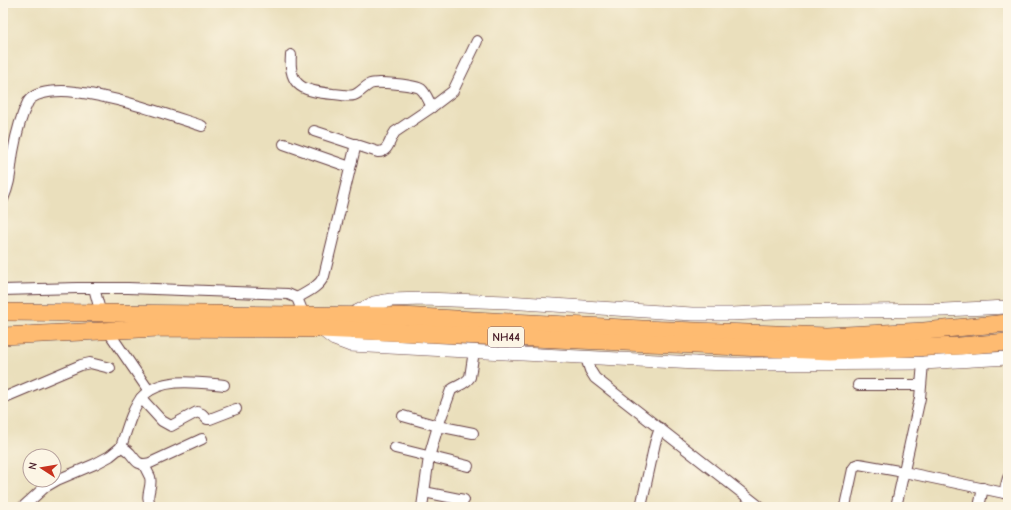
<svg xmlns="http://www.w3.org/2000/svg" width="1011" height="510" viewBox="0 0 1011 510" font-family="'Comic Neue',sans-serif">
	<style>
		.lines { fill: none; stroke-linecap: round; stroke-linejoin: round }
		.minor-casing { stroke: #623c41; stroke-width: 12 }
		.tertiary-casing { stroke: #623c41; stroke-width: 14 }
		.trunk-casing { stroke: #623c41; stroke-width: 18 }
		.minor { stroke: #fff; stroke-width: 10 }
		.tertiary { stroke: #fff; stroke-width: 13 }
		.trunk { stroke: #febb71; stroke-width: 17 }
		.labels { text-anchor: middle; stroke-width: 3; stroke-linejoin: round; paint-order: stroke }
		.shield { fill: #fcf5e5; stroke: #7f5f63; stroke-width: 1 }
		.shield-label { font-size: 12px; font-weight: bold; fill: #4a1f2b }
	</style>
	<rect width="100%" height="100%" fill="#fcf5e5"/>
	<filter id="ink" filterUnits="userSpaceOnUse"><feTurbulence type="fractalNoise" baseFrequency=".025" numOctaves="2"/><feDisplacementMap in="SourceGraphic" scale="8" xChannelSelector="R" yChannelSelector="G"/><feConvolveMatrix kernelMatrix="1 2 1 2 8 2 1 2 1" color-interpolation-filters="sRGB"/></filter>
	<filter id="wash" filterUnits="userSpaceOnUse"><feTurbulence type="fractalNoise" baseFrequency=".012" numOctaves="4" result="noise"/><feDisplacementMap in="SourceGraphic" scale="16" xChannelSelector="R" yChannelSelector="G"/><feGaussianBlur stdDeviation="0.9" result="paint"/><feColorMatrix in="noise" values="0 0 0 0 0 0 0 0 0 0 0 0 0 0 0 0 0 1.4 0 .05"/><feComposite in="paint" operator="in"/></filter>
	<g filter="url(#wash)">
		<rect width="100%" height="100%" fill="#eadfbc"/>
	</g>
	<g filter="url(#ink)">
		<g class="lines">
			<!-- minor casing -->
			<g class="minor-casing">
				<g id="minor">
					<path d="M291 55C288 88 305 91 333 94 339 94 348 97 354 95 360 93 364 87 370 84 376 81 416 85 421 89 426 93 429 102 432 107"/>
					<path d="M314 131 378 152C389 152 389 140 395 132L432 107 453 91 477 41"/>
					<polyline points="284,144 350,167"/>
					<path d="M3 199C11 181 10 170 13 152 16 135 20 118 28 102 35 90 63 90 76 92 117 97 162 113 202 126"/>
					<polyline points="94,288 101,314"/>
					<polyline points="3,290 77,288 128,288 288,294 297,298 304,315"/>
					<path d="M297 298C307 292 319 287 324 276L356 144"/>
					<polyline points="108,331 149,391"/>
					<polyline points="586,358 590,370 595,378 760,507"/>
					<polyline points="858,385 921,385"/>
					<polyline points="3,398 81,365 90,363 110,368"/>
					<polyline points="141,398 162,421 171,426 197,412 202,414 207,419 210,419 236,409"/>
					<polyline points="403,416 438,426 473,433"/>
					<path d="M121 447C126 432 132 408 143 396 162 376 200 383 224 385"/>
					<polyline points="395,448 468,466"/>
					<path d="M144 465C146 469 148 473 150 477 153 488 144 494 151 507"/>
					<polyline points="424,492 464,500"/>
					<polyline points="1004,493 1008,478"/>
					<polyline points="845,506 853,469 856,465 859,464 904,472 1004,493 1008,493"/>
					<path d="M23 507 45 487 57 480 95 464 110 456 121 447C136 452 132 468 150 463L202 439"/>
					<path d="M422 507 429 457 438 426 451 390C457 385 465 385 470 377L474 351"/>
					<polyline points="641,507 655,443 660,428"/>
					<polyline points="896,507 920,398 923,363"/>
					<polyline points="979,507 983,488"/>
				</g>
			</g>
			<!-- tertiary casing -->
			<g class="tertiary-casing">
				<g id="tertiary">
					<polyline points="350,315 374,303 391,300 424,299 507,302 692,314 732,314 775,312 944,310 1008,307"/>
					<polyline points="321,329 334,339 350,345 696,363 735,364 923,363 1008,358"/>
				</g>
			</g>
			<!-- trunk casing -->
			<g class="trunk-casing">
				<g id="trunk">
					<polyline points="3,312 401,316 642,329 826,336 924,331 1008,323"/>
					<polyline points="3,336 159,328 321,329 831,351 959,346 1008,342"/>
				</g>
			</g>
			<!-- minor -->
			<use href="#minor" class="minor"/>
			<!-- tertiary -->
			<use href="#tertiary" class="tertiary"/>
			<!-- trunk -->
			<use href="#trunk" class="trunk"/>
		</g>
	</g>
	<g class="labels">
		<!-- shield labels -->
		<rect class="shield" x="488" y="327" width="36" height="20" rx="3"/>
		<g class="shield-label">
			<text x="506" y="341">NH44</text>
		</g>
	</g>
	<!-- margin -->
	<rect width="1011" height="510" fill="none" stroke="#fcf5e5" stroke-width="16"/>
	<!-- north arrow -->
	<g transform="translate(42 468) rotate(282)"><circle r="19" fill="#fcf5e5" stroke="#b59f9b"/>
	<path d="M0-3L7 15L0 10L-7 15Z" fill="#c8321e"/>
	<text y="-6" font-size="11" font-weight="bold" text-anchor="middle" fill="#4a1f2b">N</text>
	</g>
</svg>
